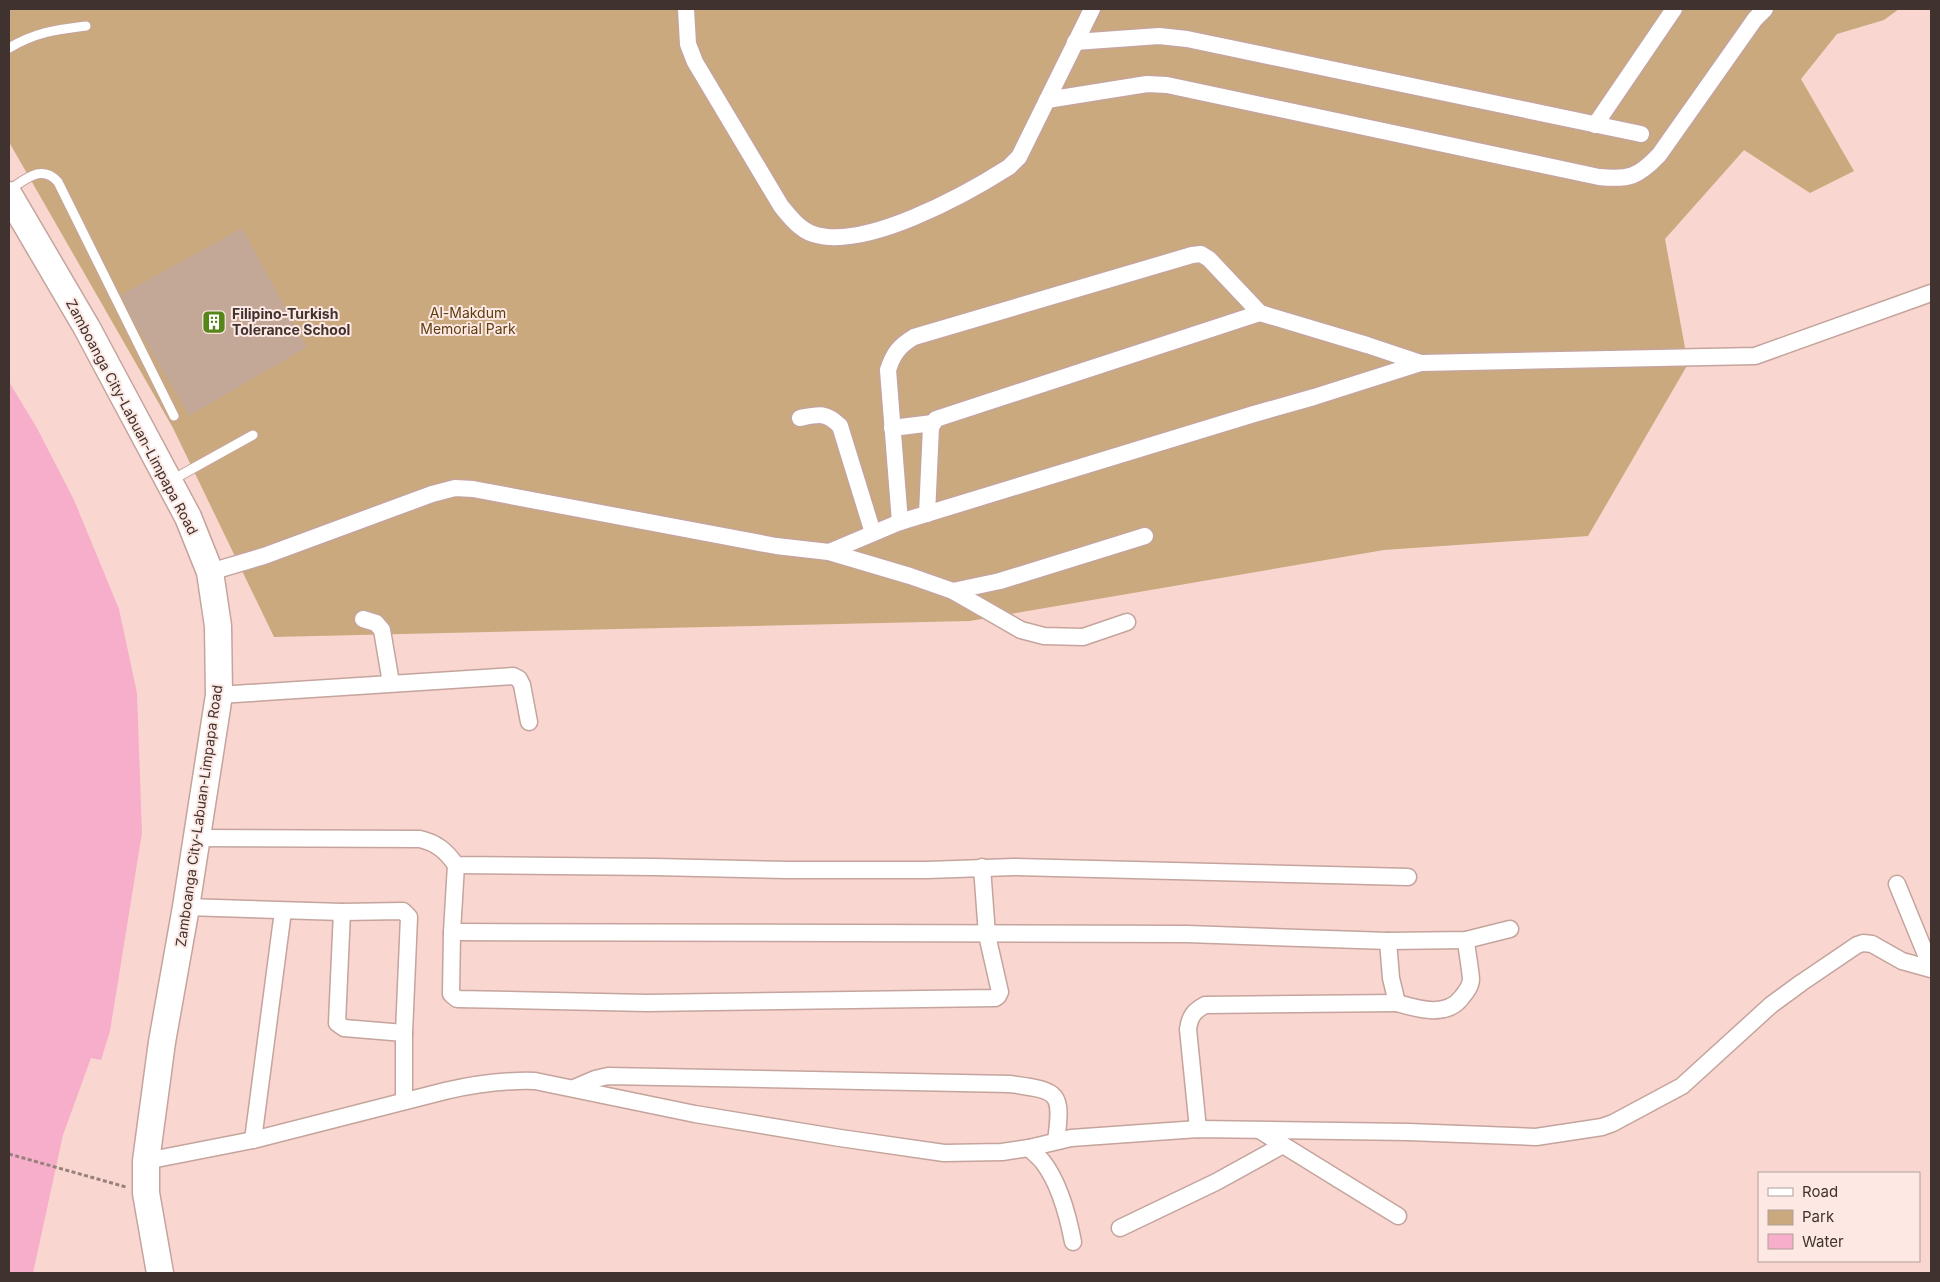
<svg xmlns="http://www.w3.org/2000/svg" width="1940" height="1282" viewBox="0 0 1940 1282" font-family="Inter,sans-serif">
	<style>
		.green { fill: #cba97e }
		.water { fill: #f7aecb }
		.building { fill: #c3a898 }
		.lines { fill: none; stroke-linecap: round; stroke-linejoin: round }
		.service-casing { stroke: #c4a49d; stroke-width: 11 }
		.minor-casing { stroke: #c4a49d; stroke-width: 19 }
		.primary-casing { stroke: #c4a49d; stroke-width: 29 }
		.path { stroke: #98817c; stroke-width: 3; stroke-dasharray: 4 2.5; stroke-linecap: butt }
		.service { stroke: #fff; stroke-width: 9 }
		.minor { stroke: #fff; stroke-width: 16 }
		.primary { stroke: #fff; stroke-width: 26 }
		.labels { text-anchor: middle; stroke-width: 4; stroke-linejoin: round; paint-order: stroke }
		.park-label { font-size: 14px; fill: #5c3d0e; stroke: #fde8e3 }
		.poi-label { font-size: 14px; font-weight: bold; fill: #3f322f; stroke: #fde8e3; text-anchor: start }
		.street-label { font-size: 14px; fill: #3f322f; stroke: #fde8e3 }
	</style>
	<rect width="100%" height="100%" fill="#f9d7d0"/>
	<!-- green -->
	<polygon class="green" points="9,9 1899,9 1884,20 1837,34 1801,79 1854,171 1810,193 1744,150 1665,239 1688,364 1588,536 1384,550 970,621 274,637 173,428 9,142"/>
	<!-- water -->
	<polygon class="water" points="9,382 37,428 74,500 119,609 137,693 142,833 110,1031 101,1060 91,1058 63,1135 33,1273 9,1273"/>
	<!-- building -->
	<polygon class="building" points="242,228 307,347 189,416 135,323 121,295"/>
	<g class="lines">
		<!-- service casing -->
		<g class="service-casing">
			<g id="service">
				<path d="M9 48C37 32 55 30 86 26"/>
				<path d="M9 190C25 180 42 163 58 182L174 416"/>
				<polyline points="172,480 253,435"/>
			</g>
		</g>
		<!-- minor casing -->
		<g class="minor-casing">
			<g id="minor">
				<path d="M686 9 688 44 695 62 781 206C790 217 799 229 813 234 864 251 965 195 1009 167L1019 157 1092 9"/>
				<polyline points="1075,42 1159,36 1187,39 1641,134"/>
				<path d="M1047 100 1147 84 1167 85 1599 177C1629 180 1638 177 1659 155L1755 19 1765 9"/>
				<polyline points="1595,125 1674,9"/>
				<polyline points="1260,313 1367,345 1421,363"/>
				<path d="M800 418C819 414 826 412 840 426L873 533"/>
				<polyline points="892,428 933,423"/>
				<path d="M900 522 888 370C893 354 899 346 914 337L1192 255 1201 254 1209 259 1260 313 936 419 931 427 927 514"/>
				<polyline points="829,552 910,576 953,591 1000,581 1145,536"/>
				<polyline points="210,572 264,556 432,494 455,488 473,489 776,546 829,552 900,522 1254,414 1314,397 1421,363 1755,356 1931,293"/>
				<polyline points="953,591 1021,630 1044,636 1083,637 1127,622"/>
				<polyline points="363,619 376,623 382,630 391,683"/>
				<polyline points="219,695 513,676 519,679 522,685 529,722"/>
				<path d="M197 838 420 839C437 843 446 851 456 865L655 867 788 870H927L1014 867 1408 877"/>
				<polyline points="456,865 452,932 451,994 457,999 647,1003 995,998 998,996 1000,992 987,935 982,867"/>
				<polyline points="1897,884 1931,967"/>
				<polyline points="186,907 342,912 403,911 409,917 404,1033 404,1101"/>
				<polyline points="342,912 337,1023 344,1028 404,1033"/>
				<polyline points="452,932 1187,934 1388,941 1466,940 1510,929"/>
				<path d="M1388 941 1391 978 1397 1003C1418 1009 1447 1018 1462 997 1466 992 1471 986 1471 979 1470 966 1467 953 1466 940"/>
				<path d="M574 1088 595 1079 608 1076 1010 1084C1058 1091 1063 1090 1056 1141"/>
				<path d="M1198 1129 1188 1029C1190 1016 1194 1011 1205 1005L1397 1003"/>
				<polyline points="253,1140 283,911"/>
				<polyline points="1283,1145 1398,1216"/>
				<path d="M1029 1148C1034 1153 1039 1157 1043 1162 1060 1184 1068 1216 1073 1242"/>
				<path d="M146 1161 253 1140 445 1091C475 1084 504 1080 535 1081L695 1114 840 1138 944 1153 1002 1152 1029 1148 1071 1138 1198 1129 1408 1132 1536 1137 1602 1127 1613 1123 1682 1086 1771 1005 1801 983 1857 945 1863 943 1872 944 1902 961 1931 969"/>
				<polyline points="1120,1228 1216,1182 1283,1145 1261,1131"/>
			</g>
		</g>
		<!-- primary casing -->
		<g class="primary-casing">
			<polyline id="primary" points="9,195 87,328 188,517 210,572 218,626 219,695 186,907 162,1042 146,1161 146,1193 160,1273"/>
		</g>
		<!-- path -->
		<polyline class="path" points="9,1154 126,1187"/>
		<!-- service -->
		<use href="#service" class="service"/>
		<!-- minor -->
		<use href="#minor" class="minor"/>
		<!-- primary -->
		<use href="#primary" class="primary"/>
	</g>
	<!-- icons -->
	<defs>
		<g id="building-square" transform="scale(1.25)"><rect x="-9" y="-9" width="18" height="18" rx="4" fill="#568619" stroke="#fde8e3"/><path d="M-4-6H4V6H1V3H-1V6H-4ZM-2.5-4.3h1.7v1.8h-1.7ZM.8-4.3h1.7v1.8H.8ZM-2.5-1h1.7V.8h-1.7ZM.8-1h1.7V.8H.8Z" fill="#fff"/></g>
	</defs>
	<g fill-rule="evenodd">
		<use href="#building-square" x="214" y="322"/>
	</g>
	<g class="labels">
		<!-- park labels -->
		<g class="park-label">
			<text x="468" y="318">Al-Makdum<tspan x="468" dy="16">Memorial Park</tspan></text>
		</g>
		<!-- poi labels -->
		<g class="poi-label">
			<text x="232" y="319">Filipino-Turkish<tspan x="232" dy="16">Tolerance School</tspan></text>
		</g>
		<!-- street labels -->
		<g class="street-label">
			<text transform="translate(132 417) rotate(62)" y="5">Zamboanga City-Labuan-Limpapa Road</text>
			<text transform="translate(199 816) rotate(-82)" y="5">Zamboanga City-Labuan-Limpapa Road</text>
		</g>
	</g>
	<!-- border -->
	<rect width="1940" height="1282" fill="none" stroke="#3f322f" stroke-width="20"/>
	<!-- legend -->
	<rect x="1758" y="1172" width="162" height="90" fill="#fde8e3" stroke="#b19f9b"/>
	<rect x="1768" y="1188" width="25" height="8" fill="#ffffff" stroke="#b19f9b"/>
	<text x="1802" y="1197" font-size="15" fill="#3f322f">Road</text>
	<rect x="1768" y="1210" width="25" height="15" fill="#cba97e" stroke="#b19f9b"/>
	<text x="1802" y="1222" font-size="15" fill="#3f322f">Park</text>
	<rect x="1768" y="1234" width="25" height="15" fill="#f7aecb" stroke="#b19f9b"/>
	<text x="1802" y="1247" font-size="15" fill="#3f322f">Water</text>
</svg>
